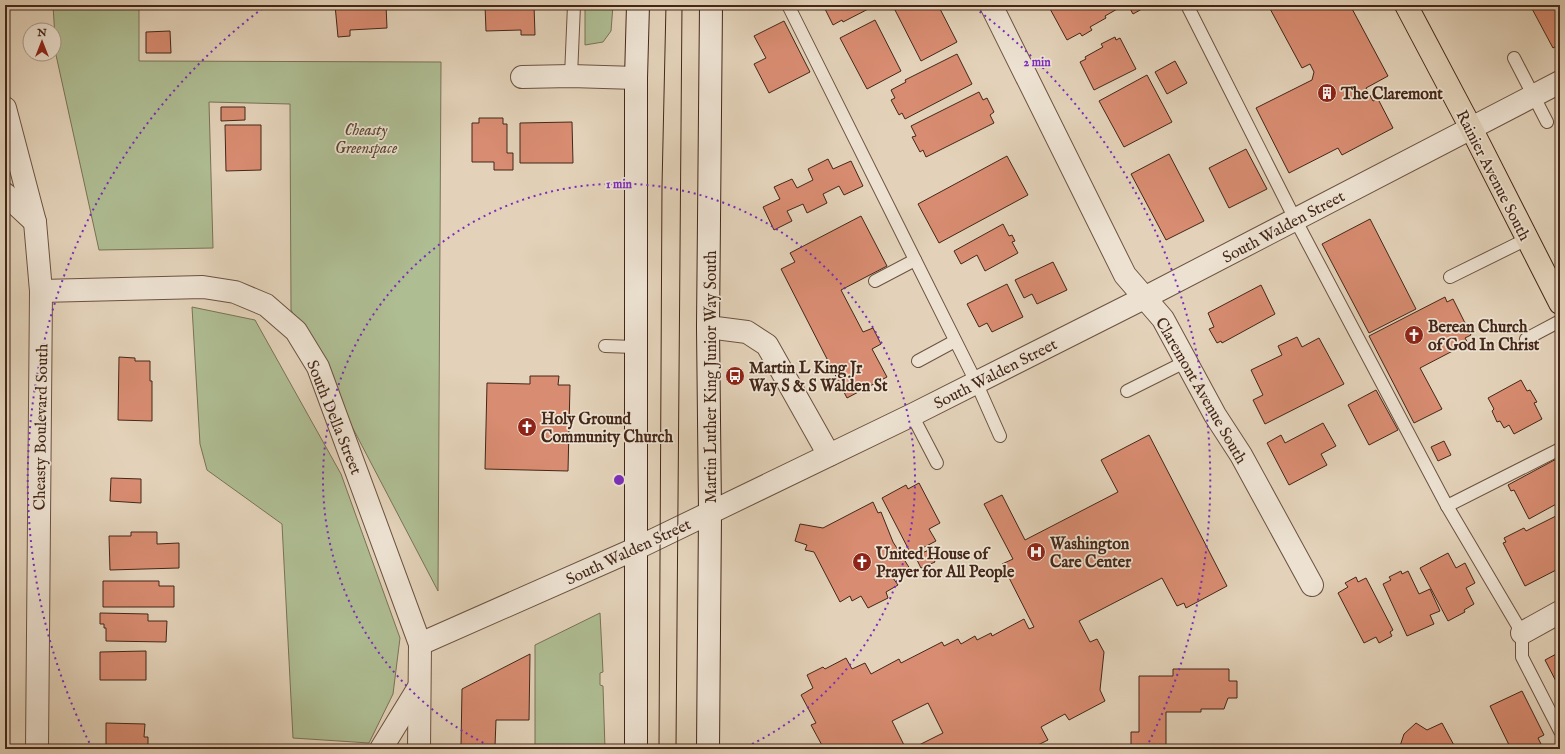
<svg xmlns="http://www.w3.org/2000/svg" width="1565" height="754" viewBox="0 0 1565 754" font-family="'IM FELL English',serif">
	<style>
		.green { fill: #afbd93; stroke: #7a7256 }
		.building { fill: #d88c71; stroke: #442718 }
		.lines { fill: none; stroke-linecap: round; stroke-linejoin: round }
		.lane-casing { stroke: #6c5240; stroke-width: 14 }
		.street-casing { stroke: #6c5240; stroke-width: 24 }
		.secondary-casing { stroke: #442718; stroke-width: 24 }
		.primary-casing { stroke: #442718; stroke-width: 24 }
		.lane { stroke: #ede2d2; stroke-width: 12 }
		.street { stroke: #ede2d2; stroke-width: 22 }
		.secondary { stroke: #ede2d2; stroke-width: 22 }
		.primary { stroke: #e3d2b9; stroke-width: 22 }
		.tram { stroke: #442718; stroke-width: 1 }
		.ring { fill: none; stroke: #7b2cbf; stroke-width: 2; stroke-dasharray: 2 4 }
		.labels { text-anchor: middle; stroke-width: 3.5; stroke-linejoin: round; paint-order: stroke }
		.poi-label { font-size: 16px; font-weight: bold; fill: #442718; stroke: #ede2d2; text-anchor: start }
		.park-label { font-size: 16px; font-style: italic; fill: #594531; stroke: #ede2d2 }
		.street-label { font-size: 16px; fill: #442718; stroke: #ede2d2 }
		.centre { fill: #7b2cbf; stroke: #ede2d2; stroke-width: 2 }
		.ring-label { font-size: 12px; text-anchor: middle; font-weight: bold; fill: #7b2cbf; stroke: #ede2d2; stroke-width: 3.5; stroke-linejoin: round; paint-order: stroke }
	</style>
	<rect width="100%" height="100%" fill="#e3d2b9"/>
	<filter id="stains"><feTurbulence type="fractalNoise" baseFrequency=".005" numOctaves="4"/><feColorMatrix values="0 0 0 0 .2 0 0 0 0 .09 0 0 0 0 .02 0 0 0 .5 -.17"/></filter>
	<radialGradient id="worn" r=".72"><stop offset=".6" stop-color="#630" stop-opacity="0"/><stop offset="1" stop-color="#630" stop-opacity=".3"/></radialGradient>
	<!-- green -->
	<g class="green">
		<polygon points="53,5 139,5 139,61 441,62 438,591 291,310 290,104 209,102 213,248 99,250 56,55"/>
		<polygon points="585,5 613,5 611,31 603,42 585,45"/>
		<polygon points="192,307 255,320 341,474 400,638 393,694 369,743 293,738 282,524 207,470 200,444"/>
		<polygon points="600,613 603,672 600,673 600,685 603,686 605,749 535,749 535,645"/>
	</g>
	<!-- building -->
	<g class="building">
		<polygon points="335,5 386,5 387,28 350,30 350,36 338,37"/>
		<polygon points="485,5 534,5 535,35 521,35 521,30 486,31"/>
		<polygon points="823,5 876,5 843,22 842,20 833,25"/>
		<polygon points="905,5 938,5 957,42 921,61 895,10"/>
		<polygon points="1053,5 1117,5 1119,8 1105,16 1106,18 1090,27 1092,30 1082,36 1080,33 1067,40 1049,7"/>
		<polygon points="1128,5 1149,5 1133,14"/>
		<polygon points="1268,5 1350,5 1388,76 1366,88 1373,101 1378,99 1393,128 1342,155 1338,148 1289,173 1256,108 1312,80 1314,72 1310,64 1302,68"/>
		<polygon points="1530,5 1560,5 1560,44 1553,48"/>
		<polygon points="875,20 901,71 867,89 840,38"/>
		<polygon points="784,21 810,72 769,93 754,64 766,58 754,36"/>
		<polygon points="170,31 171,53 146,53 146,32"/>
		<polygon points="1115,37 1116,40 1120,38 1136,69 1094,90 1080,62 1086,59 1085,57 1103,47 1101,44"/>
		<polygon points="957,54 972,84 905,119 902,113 899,115 891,100 895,98 891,90 906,82 905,80"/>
		<polygon points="1175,61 1187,83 1167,94 1155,72"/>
		<polygon points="1147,75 1172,122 1124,147 1099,101"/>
		<polygon points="979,92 983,100 987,98 994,112 990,115 994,123 926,157 923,150 920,152 912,137 916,136 911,126"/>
		<polygon points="221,107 245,107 245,120 221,121"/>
		<polygon points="479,118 503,118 503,124 507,124 507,153 513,153 513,170 494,170 494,162 472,162 472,123 479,123"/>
		<polygon points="572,122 573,163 520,163 520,123"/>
		<polygon points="225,125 261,125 261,170 226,171"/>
		<polygon points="1246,149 1267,189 1229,208 1209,168"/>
		<polygon points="1169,154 1204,221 1166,240 1131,174"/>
		<polygon points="1007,156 1028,195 939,243 918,204"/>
		<polygon points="828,159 833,169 851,161 863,186 844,195 839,186 823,194 827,203 807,213 803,204 787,211 792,221 774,230 763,207 780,199 774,187 792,179 797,188 813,180 808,169"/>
		<polygon points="861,216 887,266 841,290 863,332 873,328 881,344 872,349 887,377 847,398 781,269 795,262 790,253"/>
		<polygon points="1370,219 1416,309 1369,333 1322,244"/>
		<polygon points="1003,224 1009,236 1012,235 1015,241 1012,242 1018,253 985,271 977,255 961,264 954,251"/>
		<polygon points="1053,262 1067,290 1037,304 1032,294 1024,298 1015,280"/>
		<polygon points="1007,284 1023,317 992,332 987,323 979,327 967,304"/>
		<polygon points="1261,285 1275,314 1222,343 1221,341 1217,343 1209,329 1214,327 1208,313"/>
		<polygon points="1445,297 1447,302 1453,299 1471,335 1465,338 1468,343 1420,368 1442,409 1414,423 1369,336"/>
		<polygon points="1297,337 1302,347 1319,338 1344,384 1265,424 1253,400 1263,395 1251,370 1282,355 1278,346"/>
		<polygon points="119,357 135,358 135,361 150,361 150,381 152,381 152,421 118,420"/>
		<polygon points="530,376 559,376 558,385 570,385 568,471 485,469 487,383 530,384"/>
		<polygon points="1521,380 1527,391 1530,390 1537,402 1534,403 1542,419 1514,434 1509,425 1504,428 1500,421 1497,422 1492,411 1494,409 1488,398"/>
		<polygon points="1376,390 1398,430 1369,445 1348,405"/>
		<polygon points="1323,423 1336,446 1321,454 1327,465 1289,485 1267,443 1281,435 1285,443"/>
		<polygon points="1149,435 1227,586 1186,608 1184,603 1177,606 1162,578 1079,621 1090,642 1097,639 1104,652 1100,690 1105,701 1069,720 1065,714 1041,727 1048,740 1030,749 911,749 943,733 928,703 892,721 906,749 824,749 811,725 816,723 801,695 813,688 807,675 823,667 825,669 846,658 852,669 865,663 871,674 899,659 901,663 942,642 944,646 958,639 961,644 975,636 977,640 991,633 992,636 1024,619 1029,629 1034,627 1002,564 1013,559 984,504 1002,495 1025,540 1118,492 1101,460"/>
		<polygon points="1444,441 1451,455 1438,461 1431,447"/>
		<polygon points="1560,457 1560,502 1529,519 1514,490 1511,491 1508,485"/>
		<polygon points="111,478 141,479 141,503 110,501"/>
		<polygon points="919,483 940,523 929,529 936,541 911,554 882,498 906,485 908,489"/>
		<polygon points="873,502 878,513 881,512 893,542 912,572 893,578 898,585 886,592 888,598 868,608 861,596 852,601 850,596 840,602 814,552 805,550 807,545 795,541 800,524 823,528"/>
		<polygon points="1560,514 1560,568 1525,586 1503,543 1506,542 1504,538 1524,528 1526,531"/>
		<polygon points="131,532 157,532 157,544 179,543 179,568 110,570 109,536 131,536"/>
		<polygon points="929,550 935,562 921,568 915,556"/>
		<polygon points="1448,553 1456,568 1465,563 1475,583 1466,588 1474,604 1464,610 1465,612 1448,621 1420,568"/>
		<polygon points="1401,571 1402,574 1408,571 1419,594 1430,589 1440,611 1430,615 1434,624 1407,636 1383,584 1391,580 1389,577"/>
		<polygon points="1356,577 1358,582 1366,578 1393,630 1390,632 1392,636 1379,643 1376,637 1364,643 1338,593 1348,587 1345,583"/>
		<polygon points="103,581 159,581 159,586 174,586 174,607 103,607"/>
		<polygon points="100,613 148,614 148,621 167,621 166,642 106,641 106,628 104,628 104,624 100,624"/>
		<polygon points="146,651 146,680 100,680 100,652"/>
		<polygon points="1560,652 1560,689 1545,660"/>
		<polygon points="530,654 529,720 496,720 495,746 461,746 462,689"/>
		<polygon points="1173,669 1229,669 1229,681 1237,681 1237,698 1228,698 1224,709 1201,709 1201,712 1166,712 1166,749 1131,749 1131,732 1139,732 1139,676 1173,676"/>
		<polygon points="1522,691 1544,735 1538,738 1543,748 1542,749 1511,749 1490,706"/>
		<polygon points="106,723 145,724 144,737 148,737 148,749 106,748"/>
		<polygon points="1416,723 1427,730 1442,723 1456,749 1399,749 1404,734"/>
	</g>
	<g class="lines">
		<!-- lane casing -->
		<g class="lane-casing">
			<g id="lane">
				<polyline points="788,5 976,382 1000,436"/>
				<polyline points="1187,5 1295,219 1447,506 1522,633 1522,657 1560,731"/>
				<polyline points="1514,58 1547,122"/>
				<polyline points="571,76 574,5"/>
				<polyline points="1450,277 1527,239"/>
				<polyline points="875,281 915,260"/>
				<polyline points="1526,339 1560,321"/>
				<polyline points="605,346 635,347"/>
				<polyline points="918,361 955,341"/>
				<polyline points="1127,391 1187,361"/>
				<polyline points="912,415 937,463"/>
				<polyline points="1447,506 1560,449"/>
			</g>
		</g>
		<!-- street casing -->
		<g class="street-casing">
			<g id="street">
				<polyline points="991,5 1125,275 1163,319 1215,415 1241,455 1312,585"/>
				<polyline points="522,77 571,76 636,78"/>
				<polyline points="5,108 35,222 41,291 37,749"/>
				<polyline points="5,194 35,222"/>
				<polyline points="41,291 203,287 235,292 266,305 296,331 318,367 420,644 419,749"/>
				<polyline points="708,327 747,332 767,345 829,455"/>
				<polyline points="1522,633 1560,612"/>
				<polyline points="420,644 635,549 912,415 1144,298 1560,82"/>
				<polyline points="381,749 419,687"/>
			</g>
		</g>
		<!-- secondary casing -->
		<g class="secondary-casing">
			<g id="secondary">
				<polyline points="636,749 636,78 638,5"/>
				<polyline points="708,749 710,513 708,327 711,5"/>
			</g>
		</g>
		<!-- primary casing -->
		<g class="primary-casing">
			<polyline id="primary" points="1406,5 1471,128 1560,303"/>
		</g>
		<!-- lane -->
		<use href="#lane" class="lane"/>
		<!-- street -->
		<use href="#street" class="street"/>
		<!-- secondary -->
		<use href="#secondary" class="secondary"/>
		<!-- primary -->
		<use href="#primary" class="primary"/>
		<!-- tram -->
		<g class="tram">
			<polyline points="659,749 662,186 666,5"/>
			<polyline points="676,749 682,5"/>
		</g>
	</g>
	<!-- distance rings -->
	<g class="ring">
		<path d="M494 748A296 296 0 1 1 744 748"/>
		<path d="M92 748A591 591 0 0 1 263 8M975 8A591 591 0 0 1 1146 748"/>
	</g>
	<!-- icons -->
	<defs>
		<g id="building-disc" transform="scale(1)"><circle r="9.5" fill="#8f2418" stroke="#ede2d2"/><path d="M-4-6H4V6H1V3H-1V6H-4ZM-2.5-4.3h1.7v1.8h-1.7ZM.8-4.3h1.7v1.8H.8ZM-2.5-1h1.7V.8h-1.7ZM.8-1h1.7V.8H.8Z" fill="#fff"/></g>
		<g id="church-disc" transform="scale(1)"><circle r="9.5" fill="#8f2418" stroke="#ede2d2"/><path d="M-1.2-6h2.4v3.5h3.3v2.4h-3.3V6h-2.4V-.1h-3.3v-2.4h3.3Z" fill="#fff"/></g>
		<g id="bus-disc" transform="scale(1)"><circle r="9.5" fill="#8f2418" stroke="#ede2d2"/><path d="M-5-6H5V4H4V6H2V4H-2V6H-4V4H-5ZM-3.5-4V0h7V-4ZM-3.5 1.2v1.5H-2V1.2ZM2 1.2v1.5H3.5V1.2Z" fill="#fff"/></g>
		<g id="hospital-disc" transform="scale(1)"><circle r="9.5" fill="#8f2418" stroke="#ede2d2"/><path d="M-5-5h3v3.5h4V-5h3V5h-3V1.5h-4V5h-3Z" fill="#fff"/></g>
	</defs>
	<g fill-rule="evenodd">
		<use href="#building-disc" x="1327" y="93"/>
		<use href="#church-disc" x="1414" y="335"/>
		<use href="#bus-disc" x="735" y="376"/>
		<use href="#church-disc" x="527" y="427"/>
		<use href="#hospital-disc" x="1036" y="552"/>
		<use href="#church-disc" x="862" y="562"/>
	</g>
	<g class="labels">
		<!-- poi labels -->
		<g class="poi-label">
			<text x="1341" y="99">The Claremont</text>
			<text x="1428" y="332">Berean Church<tspan x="1428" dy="18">of God In Christ</tspan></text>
			<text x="749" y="373">Martin L King Jr<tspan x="749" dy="18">Way S &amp; S Walden St</tspan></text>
			<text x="541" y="424">Holy Ground<tspan x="541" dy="18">Community Church</tspan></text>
			<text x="1050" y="549">Washington<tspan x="1050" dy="18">Care Center</tspan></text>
			<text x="876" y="559">United House of<tspan x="876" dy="18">Prayer for All People</tspan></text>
		</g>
		<!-- park labels -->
		<g class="park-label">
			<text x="366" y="135">Cheasty<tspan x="366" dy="18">Greenspace</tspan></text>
		</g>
		<!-- street labels -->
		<g class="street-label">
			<text transform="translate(1494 175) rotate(63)" y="6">Rainier Avenue South</text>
			<text transform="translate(1283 226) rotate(-28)" y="6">South Walden Street</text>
			<text transform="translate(995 373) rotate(-27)" y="6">South Walden Street</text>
			<text transform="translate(710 377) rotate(-90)" y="6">Martin Luther King Junior Way South</text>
			<text transform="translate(1202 390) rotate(60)" y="6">Claremont Avenue South</text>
			<text transform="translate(335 417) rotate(68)" y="6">South Della Street</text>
			<text transform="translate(40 427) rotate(-89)" y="6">Cheasty Boulevard South</text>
			<text transform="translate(628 551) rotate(-25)" y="6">South Walden Street</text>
		</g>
	</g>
	<circle cx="619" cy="480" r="6" class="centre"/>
	<g class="ring-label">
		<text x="1037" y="66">2 min</text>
		<text x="619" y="188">1 min</text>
	</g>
	<!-- margin -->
	<rect width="1565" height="754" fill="none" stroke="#e3d2b9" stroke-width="20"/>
	<rect x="6" y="6" width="1553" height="742" fill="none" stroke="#442718" stroke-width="2"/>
	<rect x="10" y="10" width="1545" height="734" fill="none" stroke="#442718"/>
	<!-- north arrow -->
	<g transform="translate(42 42)"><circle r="19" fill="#ede2d2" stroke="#a99788"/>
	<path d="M0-3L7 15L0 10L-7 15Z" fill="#8f2418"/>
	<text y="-6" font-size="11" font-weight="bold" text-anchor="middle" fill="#442718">N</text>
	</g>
	<rect width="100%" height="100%" filter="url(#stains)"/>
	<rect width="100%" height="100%" fill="url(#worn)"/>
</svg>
